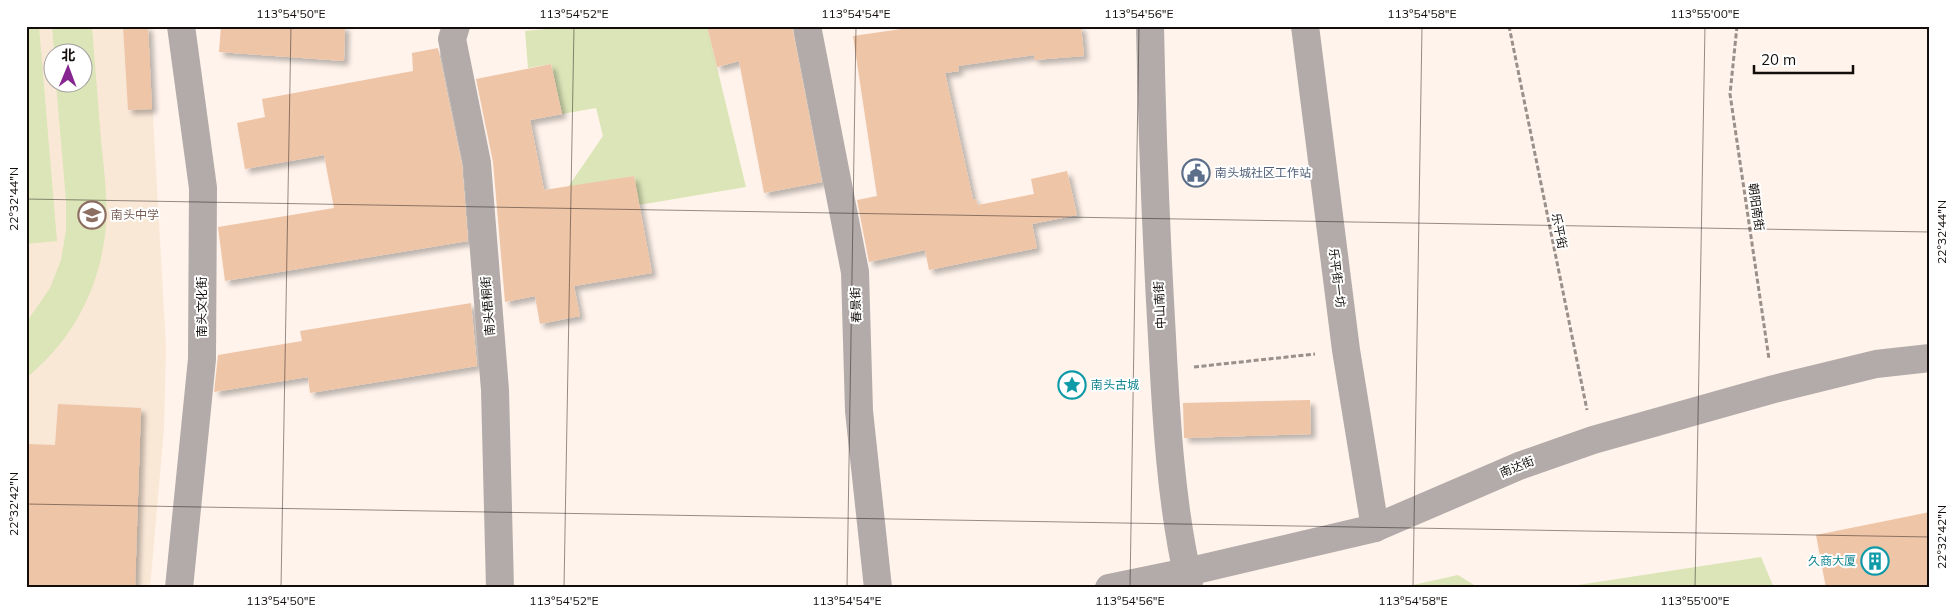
<svg xmlns="http://www.w3.org/2000/svg" width="1956" height="614" viewBox="0 0 1956 614" font-family="Mulish,'Noto Sans SC',sans-serif">
	<style>
		.education { fill: #fae8d7; fill-rule: evenodd }
		.green { fill: #dce5b8 }
		.building { fill: #efc5a8; filter: url(#shadow) }
		.lines { fill: none; stroke-linecap: round; stroke-linejoin: round }
		.path { stroke: #99908b; stroke-width: 3; stroke-dasharray: 5 2.5; stroke-linecap: butt }
		.minor { stroke: #b2aba9; stroke-width: 28 }
		.ticks { fill: none; stroke: #130e0b; stroke-width: 1; stroke-opacity: 0.45 }
		.labels { text-anchor: middle; stroke-width: 4; stroke-linejoin: round; paint-order: stroke }
		.service-label { font-size: 12px; fill: #4e5e75; stroke: #fff; text-anchor: start }
		.street-label { font-size: 12px; fill: #130e0b; stroke: #fff }
		.education-label { font-size: 12px; fill: #785e54; stroke: #fff; text-anchor: start }
		.culture-label { font-size: 12px; fill: #0d838f; stroke: #fff; text-anchor: start }
		.neatline { fill: none; stroke: #130e0b; stroke-width: 2 }
		.ticks-label { font-size: 12px; text-anchor: middle; fill: #130e0b }
	</style>
	<defs>
		<filter id="shadow"><feDropShadow dx="4.5" dy="4.5" stdDeviation="2.5" flood-color="#0004"/></filter>
	</defs>
	<rect width="100%" height="100%" fill="#fff3eb"/>
	<!-- education -->
	<path class="education" d="M26 26H148L166 347 164 429 150 588H26ZM52 52H82V82H52Z"/>
	<!-- green -->
	<g class="green">
		<polygon points="26,26 39,26 57,241 26,244"/>
		<path d="M52 26H92C95 64 98 102 101 140 104 171 109 204 105 235 98 292 71 342 26 378V323L50 288 61 260 66 230V201L56 83 82 82V52H54Z"/>
		<polygon points="576,26 707,26 746,187 639,205 634,176 568,187 603,136 596,108 562,114 551,64 528,68 525,31"/>
		<polygon points="1761,557 1774,588 1558,588"/>
		<polygon points="1458,575 1479,588 1399,588"/>
	</g>
	<!-- building -->
	<g class="building">
		<polygon points="123,26 148,26 152,109 128,110"/>
		<polygon points="221,26 345,26 344,61 219,52"/>
		<polygon points="707,26 792,26 822,182 764,193 739,61 717,67"/>
		<polygon points="922,26 1081,26 1084,56 1034,60 1034,55 958,66 959,71 945,73 973,199 976,199 978,205 1034,194 1031,179 1067,171 1077,215 1032,224 1037,248 929,270 925,250 869,262 857,200 877,196 853,36"/>
		<polygon points="438,48 462,165 468,241 225,281 218,227 334,208 324,155 245,169 237,123 265,117 262,99 413,71 412,53"/>
		<polygon points="551,64 562,114 530,120 544,190 634,176 652,273 574,286 580,316 540,324 535,296 505,302 493,162 476,79"/>
		<polygon points="471,303 477,366 310,393 308,377 214,392 218,355 302,341 300,331"/>
		<polygon points="1310,400 1311,434 1184,438 1183,403"/>
		<polygon points="58,404 141,408 135,588 26,588 26,444 55,445"/>
		<polygon points="1930,512 1930,588 1826,588 1816,535"/>
	</g>
	<g class="lines">
		<!-- path -->
		<g class="path">
			<polyline points="1509,26 1587,410"/>
			<polyline points="1737,26 1730,94 1769,359"/>
			<polyline points="1194,367 1315,354"/>
		</g>
		<!-- minor -->
		<g class="minor">
			<polyline points="456,26 452,39 477,163 495,390 500,588"/>
			<polyline points="807,26 855,272 859,411 878,588"/>
			<path d="M1150 26C1152 130 1156 234 1162 337 1166 416 1171 506 1189 582"/>
			<polyline points="1305,26 1346,350 1375,528"/>
			<polyline points="179,588 202,359 203,188 181,26"/>
			<polyline points="1109,588 1187,572 1375,528 1519,466 1593,440 1774,389 1876,364 1930,358"/>
		</g>
	</g>
	<!-- ticks -->
	<path class="ticks" d="M26 199 1930 232M26 504 1930 537M281 588 291 26M564 588 574 26M847 588 856 26M1130 588 1139 26M1413 588 1422 26M1695 588 1705 26"/>
	<!-- icons -->
	<defs>
		<g id="civic-ring" transform="scale(1.4375)"><circle r="9.5" fill="#fff" stroke="#5c6f8a" stroke-width="1.5"/><path d="M-.6-6.5H3V-4.5H.6V-3L4-1V1h2V6H-6V1h2V-1L-.6-3ZM-1.2 2.5V6h2.4V2.5Z" fill="#5c6f8a"/></g>
		<g id="school-ring" transform="scale(1.4375)"><circle r="9.5" fill="#fff" stroke="#8d6e63" stroke-width="1.5"/><path d="M0-5L7-2L0 1L-7-2ZM-4 1L0 2.5L4 1V4Q0 6-4 4Z" fill="#8d6e63"/></g>
		<g id="sight-ring" transform="scale(1.4375)"><circle r="9.5" fill="#fff" stroke="#0f9aa8" stroke-width="1.5"/><path d="M0-6L1.8-2.2L6-1.7L2.9 1.2L3.7 5.4L0 3.3L-3.7 5.4L-2.9 1.2L-6-1.7L-1.8-2.2Z" fill="#0f9aa8"/></g>
		<g id="building-ring" transform="scale(1.4375)"><circle r="9.5" fill="#fff" stroke="#0f9aa8" stroke-width="1.5"/><path d="M-4-6H4V6H1V3H-1V6H-4ZM-2.5-4.3h1.7v1.8h-1.7ZM.8-4.3h1.7v1.8H.8ZM-2.5-1h1.7V.8h-1.7ZM.8-1h1.7V.8H.8Z" fill="#0f9aa8"/></g>
	</defs>
	<g fill-rule="evenodd">
		<use href="#civic-ring" x="1196" y="173"/>
		<use href="#school-ring" x="92" y="215"/>
		<use href="#sight-ring" x="1072" y="385"/>
		<use href="#building-ring" x="1875" y="561"/>
	</g>
	<g class="labels">
		<!-- service labels -->
		<g class="service-label">
			<text x="1215" y="177">南头城社区工作站</text>
		</g>
		<!-- street labels -->
		<g class="street-label">
			<text transform="translate(1756 207) rotate(82)" y="4">朝阳南街</text>
			<text transform="translate(1559 231) rotate(79)" y="4">乐平街</text>
			<text transform="translate(1337 278) rotate(83)" y="4">乐平街一坊</text>
			<text transform="translate(856 305) rotate(-92)" y="4">春景街</text>
			<text transform="translate(1160 305) rotate(-93)" y="4">中山南街</text>
			<text transform="translate(488 306) rotate(-95)" y="4">南头梧桐街</text>
			<text transform="translate(202 307) rotate(-90)" y="4">南头文化街</text>
			<text transform="translate(1517 467) rotate(-22)" y="4">南达街</text>
		</g>
		<!-- education labels -->
		<g class="education-label">
			<text x="111" y="219">南头中学</text>
		</g>
		<!-- culture labels -->
		<g class="culture-label">
			<text x="1091" y="389">南头古城</text>
			<text x="1856" y="565" text-anchor="end">久商大厦</text>
		</g>
	</g>
	<!-- border -->
	<rect width="1956" height="614" fill="none" stroke="#ffffff" stroke-width="55"/>
	<!-- north arrow -->
	<g transform="translate(68 68) rotate(1)"><circle r="24" fill="#ffffff" stroke="#a19f9d"/>
	<path d="M0-4L9 19L0 12L-9 19Z" fill="#86258f"/>
	<text y="-8" font-size="14" font-weight="bold" text-anchor="middle" fill="#130e0b">北</text>
	</g>
	<!-- scale -->
	<path d="M1754 65v8h99v-8" fill="none" stroke="#130e0b" stroke-width="2.5"/>
	<text x="1761" y="65" font-size="15" fill="#130e0b" stroke="#ffffff" stroke-width="4" paint-order="stroke">20 m</text>
	<rect x="28" y="28" width="1900" height="558" class="neatline"/>
	<g class="ticks-label">
		<text x="291" y="18">113°54'50"E</text>
		<text x="574" y="18">113°54'52"E</text>
		<text x="856" y="18">113°54'54"E</text>
		<text x="1139" y="18">113°54'56"E</text>
		<text x="1422" y="18">113°54'58"E</text>
		<text x="1705" y="18">113°55'00"E</text>
		<text transform="translate(14 199) rotate(-90)" y="4">22°32'44"N</text>
		<text transform="translate(1942 232) rotate(-90)" y="4">22°32'44"N</text>
		<text transform="translate(14 504) rotate(-90)" y="4">22°32'42"N</text>
		<text transform="translate(1942 537) rotate(-90)" y="4">22°32'42"N</text>
		<text x="281" y="605">113°54'50"E</text>
		<text x="564" y="605">113°54'52"E</text>
		<text x="847" y="605">113°54'54"E</text>
		<text x="1130" y="605">113°54'56"E</text>
		<text x="1413" y="605">113°54'58"E</text>
		<text x="1695" y="605">113°55'00"E</text>
	</g>
</svg>
